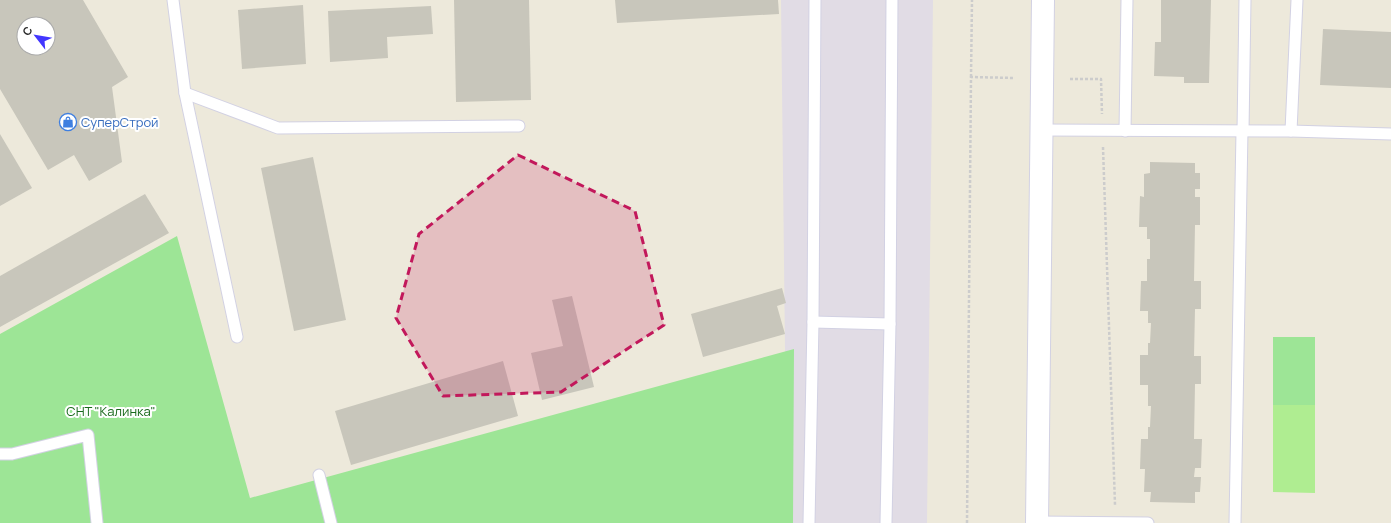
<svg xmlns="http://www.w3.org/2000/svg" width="1391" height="523" viewBox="0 0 1391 523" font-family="Manrope,sans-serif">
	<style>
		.industrial { fill: #e1dce5 }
		.green { fill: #9de596 }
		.pitch { fill: #afed91 }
		.building { fill: #c8c6bb; fill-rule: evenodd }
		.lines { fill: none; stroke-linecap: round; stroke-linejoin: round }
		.lane-casing { stroke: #d2d1e3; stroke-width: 13 }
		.secondary-casing { stroke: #d2d1e3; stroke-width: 24 }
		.path { stroke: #ccc; stroke-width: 2.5; stroke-dasharray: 3 2; stroke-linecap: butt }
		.lane { stroke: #fff; stroke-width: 11 }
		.secondary { stroke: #fff; stroke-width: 22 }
		.marked { fill: #c2185b; fill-opacity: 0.2; stroke: #c2185b; stroke-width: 3; stroke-dasharray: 8 5; stroke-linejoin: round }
		.labels { text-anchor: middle; stroke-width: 4; stroke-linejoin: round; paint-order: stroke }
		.shop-label { font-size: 13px; fill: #366cbe; stroke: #fff; text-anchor: start }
		.park-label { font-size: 13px; fill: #18691b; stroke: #fff }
	</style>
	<rect width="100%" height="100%" fill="#ede9db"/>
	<!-- industrial -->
	<polygon class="industrial" points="781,0 933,0 927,523 787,523"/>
	<!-- green -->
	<g class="green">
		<polygon points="177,236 250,498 794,349 793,523 0,523 0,334"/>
		<rect x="1273" y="337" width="42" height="68"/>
	</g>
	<!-- pitch -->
	<polygon class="pitch" points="1273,405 1315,405 1315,493 1273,492"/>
	<!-- building -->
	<g class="building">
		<path d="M0 0H83L128 77 112 87 122 162 89 181 74 155 48 170 0 89ZM24 24H48V48H24Z"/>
		<polygon points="454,0 529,0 531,100 456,102"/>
		<polygon points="615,0 778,0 779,14 617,23"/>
		<polygon points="1161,0 1211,0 1209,83 1184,83 1184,77 1154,76 1155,42 1161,42"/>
		<polygon points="303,5 306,64 242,69 238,10"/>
		<polygon points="431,6 433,34 387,37 388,58 330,62 328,11"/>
		<polygon points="1323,29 1391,32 1391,88 1320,85"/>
		<polygon points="0,134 32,188 0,206"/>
		<polygon points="313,157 346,320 294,331 261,168"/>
		<polygon points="1150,162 1195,163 1195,173 1200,173 1200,189 1195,189 1195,197 1200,197 1200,225 1195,225 1194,281 1201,281 1201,309 1195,309 1194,356 1201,356 1201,384 1195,384 1194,439 1202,439 1201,468 1195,468 1194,477 1201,477 1200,492 1195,492 1195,503 1150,502 1151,492 1144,492 1145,469 1140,469 1141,439 1148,439 1148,427 1150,427 1151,406 1148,406 1148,385 1140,385 1140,355 1148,355 1148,343 1150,343 1151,323 1148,323 1148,311 1140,311 1141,281 1147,281 1147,259 1150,259 1150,239 1147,239 1147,227 1139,227 1140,196 1144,197 1144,174 1150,173"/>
		<polygon points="145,194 169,233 0,327 0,276"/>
		<polygon points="782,288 786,303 777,306 785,334 703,357 691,314"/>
		<polygon points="572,296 594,387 542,400 531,353 563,346 552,300"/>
		<polygon points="503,361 518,416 351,465 335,411"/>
	</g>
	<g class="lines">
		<!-- lane casing -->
		<g class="lane-casing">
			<g id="lane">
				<polyline points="173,0 185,93 237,337"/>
				<polyline points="185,93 278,128 519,126"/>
				<polyline points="1042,130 1291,131 1391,134"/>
				<polyline points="1125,131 1127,0"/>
				<polyline points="1243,131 1245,0"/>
				<polyline points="1291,131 1297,0"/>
				<polyline points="813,322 890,324"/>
				<polyline points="0,454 12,454 88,435 97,523"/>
				<polyline points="319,475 331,523"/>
				<polyline points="1037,522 1148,523"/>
				<polyline points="809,523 813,322 815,0"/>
				<polyline points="886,523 890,324 892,0"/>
				<polyline points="1235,523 1242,131"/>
			</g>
		</g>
		<!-- secondary casing -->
		<g class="secondary-casing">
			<polyline id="secondary" points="1037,523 1043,0"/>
		</g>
		<!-- path -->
		<g class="path">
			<polyline points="971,77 972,0"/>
			<polyline points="1070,79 1101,79 1102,114"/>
			<polyline points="1103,147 1115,505"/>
			<polyline points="967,523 971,77 1015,78"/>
		</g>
		<!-- lane -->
		<use href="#lane" class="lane"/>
		<!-- secondary -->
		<use href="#secondary" class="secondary"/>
	</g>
	<!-- marked area -->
	<path class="marked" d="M518 155 635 211 664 325 561 392 443 396 396 318 419 234Z"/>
	<!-- icons -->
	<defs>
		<g id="shop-ring" transform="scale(0.9)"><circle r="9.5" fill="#fff" stroke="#3f7fe0" stroke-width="1.5"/><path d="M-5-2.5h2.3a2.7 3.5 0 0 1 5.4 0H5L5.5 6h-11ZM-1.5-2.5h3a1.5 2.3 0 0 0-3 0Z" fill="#3f7fe0"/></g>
	</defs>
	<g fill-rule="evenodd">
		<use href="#shop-ring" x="68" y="122"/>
	</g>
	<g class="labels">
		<!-- shop labels -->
		<g class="shop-label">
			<text x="81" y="127">СуперСтрой</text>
		</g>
		<!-- park labels -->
		<g class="park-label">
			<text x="111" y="416">СНТ "Калинка"</text>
		</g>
	</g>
	<!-- north arrow -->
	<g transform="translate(36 36) rotate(301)"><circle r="19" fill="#ffffff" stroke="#aaaaaa"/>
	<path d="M0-3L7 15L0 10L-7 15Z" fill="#4236ff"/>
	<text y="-6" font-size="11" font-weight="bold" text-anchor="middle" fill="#2a2a2a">С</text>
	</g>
</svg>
